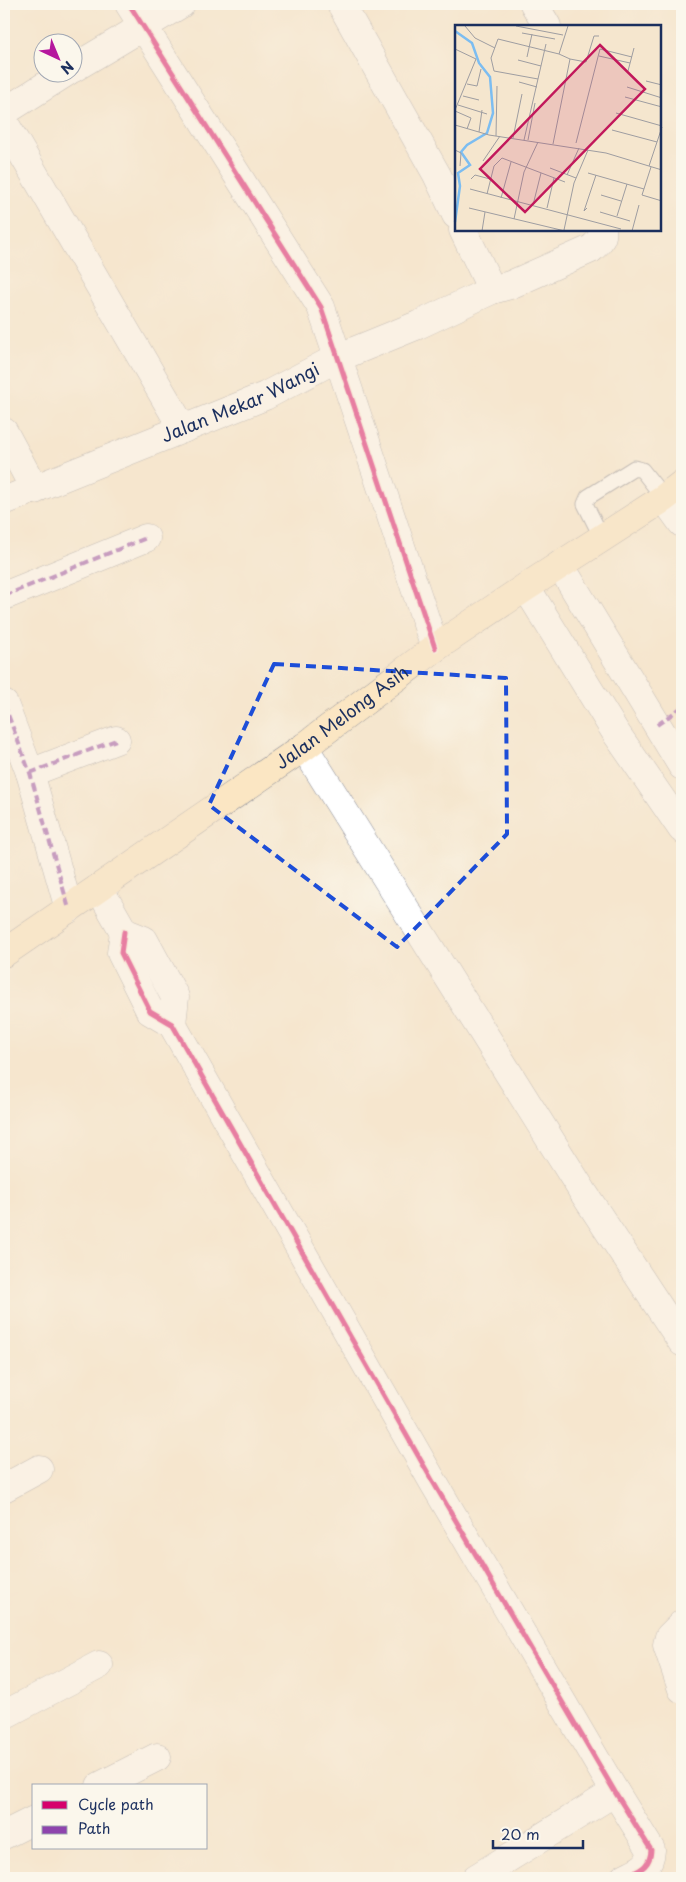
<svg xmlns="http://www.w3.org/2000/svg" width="686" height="1882" viewBox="0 0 686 1882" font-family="'Playpen Sans',sans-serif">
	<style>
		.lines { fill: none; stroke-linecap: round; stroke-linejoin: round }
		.lane-casing { stroke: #888a96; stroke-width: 17 }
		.street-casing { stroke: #888a96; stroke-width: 29 }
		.secondary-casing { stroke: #888a96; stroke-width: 29 }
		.lane { stroke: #fff; stroke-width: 15 }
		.street { stroke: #fff; stroke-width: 28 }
		.secondary { stroke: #fbe6c3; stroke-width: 28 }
		.quiet { stroke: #8e44ad; stroke-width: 4; stroke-dasharray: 8 4; stroke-linecap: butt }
		.cycleway-casing { stroke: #fbf7ec; stroke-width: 8 }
		.cycleway { stroke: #d6006c; stroke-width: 5 }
		.marked { fill: none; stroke: #1d4ed8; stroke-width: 4; stroke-dasharray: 10 6; stroke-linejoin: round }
		.labels { text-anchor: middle; stroke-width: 5; stroke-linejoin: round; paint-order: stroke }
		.street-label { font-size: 18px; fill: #1b2f5e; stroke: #fbf7ec }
		.inset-river { fill: none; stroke: #7cbdf1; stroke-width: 2.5 }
		.inset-road { fill: none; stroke: #9e9da1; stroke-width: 1 }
		.view { fill: #c2185b; fill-opacity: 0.15; stroke: #c2185b; stroke-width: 2.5 }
		.inset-edge { fill: none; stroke: #1b2f5e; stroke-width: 2.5 }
	</style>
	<rect width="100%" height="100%" fill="#fbf7ec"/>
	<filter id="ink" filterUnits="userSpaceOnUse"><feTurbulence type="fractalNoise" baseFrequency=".02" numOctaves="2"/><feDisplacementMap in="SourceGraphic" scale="10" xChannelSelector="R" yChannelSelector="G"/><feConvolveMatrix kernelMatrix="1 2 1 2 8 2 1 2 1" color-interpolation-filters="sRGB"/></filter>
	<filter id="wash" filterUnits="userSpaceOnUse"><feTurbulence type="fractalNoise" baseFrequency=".0096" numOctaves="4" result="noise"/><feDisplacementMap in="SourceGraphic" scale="20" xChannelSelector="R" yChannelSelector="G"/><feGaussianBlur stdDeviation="1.12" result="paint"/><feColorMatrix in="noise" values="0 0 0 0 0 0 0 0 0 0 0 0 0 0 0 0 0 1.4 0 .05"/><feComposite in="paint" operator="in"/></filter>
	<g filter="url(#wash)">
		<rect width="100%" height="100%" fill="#f5e6ce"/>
	</g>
	<g filter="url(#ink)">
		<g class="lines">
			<!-- lane casing -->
			<g class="lane-casing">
				<polyline id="lane" points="602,538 585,504 588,497 634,468 642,470 664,498"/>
			</g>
			<!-- street casing -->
			<g class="street-casing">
				<g id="street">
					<polyline points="129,4 321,307 435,648"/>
					<polyline points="341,4 437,175 456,215"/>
					<polyline points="534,4 547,26"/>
					<polyline points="72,69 181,4"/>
					<polyline points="4,112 67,72"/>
					<polyline points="4,122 183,429"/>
					<polyline points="463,230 492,290"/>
					<polyline points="4,432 35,490"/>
					<polyline points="664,498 682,523"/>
					<path id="s1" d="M4 501 265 396 337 358 418 325 492 290 510 285 591 249C597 244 604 238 602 230"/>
					<polyline points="560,565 682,766"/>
					<polyline points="526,587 616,733 682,829"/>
					<polyline points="4,596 146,538"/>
					<polyline points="4,704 30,773 69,909"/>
					<polyline points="304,747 583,1192 682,1342"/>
					<polyline points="30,773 116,740"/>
					<polyline points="99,888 124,932 144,940 175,997 172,1024"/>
					<path d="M124 932 121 953 150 1011 172 1024 432 1480 615 1792 651 1850C650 1868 639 1870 624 1878"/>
					<polyline points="4,1488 39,1469"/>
					<polyline points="682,1624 669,1637 667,1645 682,1689"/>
					<polyline points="4,1715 99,1665"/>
					<polyline points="100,1786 157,1757"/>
					<polyline points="4,1835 34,1820"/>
					<polyline points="476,1878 615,1792"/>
				</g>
			</g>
			<!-- secondary casing -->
			<g class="secondary-casing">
				<g id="secondary">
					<path id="s2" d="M4 953 304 747 435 648 526 587 664 498 682 484"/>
				</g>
			</g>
			<!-- lane -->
			<use href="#lane" class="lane"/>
			<!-- street -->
			<use href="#street" class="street"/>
			<!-- secondary -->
			<use href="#secondary" class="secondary"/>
			<!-- quiet -->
			<g class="quiet">
				<polyline points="4,596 146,538"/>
				<polyline points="4,704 30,773 69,909"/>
				<polyline points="657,725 682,707"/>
				<polyline points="30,773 116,740"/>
			</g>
			<!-- cycleway casing -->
			<g class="cycleway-casing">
				<g id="cycleway">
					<polyline points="129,4 321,307 435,648"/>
					<path d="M124 932 121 953 150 1011 172 1024 432 1480 615 1792 651 1850C650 1868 639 1870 624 1878"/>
				</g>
			</g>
			<!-- cycleway -->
			<use href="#cycleway" class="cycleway"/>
		</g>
	</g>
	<!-- marked area -->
	<path d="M0 0H686V1882H0ZM274 664 506 678 507 834 397 947 209 805Z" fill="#f5e6ce" fill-opacity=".55" fill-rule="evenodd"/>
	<path class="marked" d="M274 664 506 678 507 834 397 947 209 805Z"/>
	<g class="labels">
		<!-- street labels -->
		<g class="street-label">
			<text dy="6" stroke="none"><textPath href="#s1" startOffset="256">Jalan Mekar Wangi</textPath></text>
			<text dy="6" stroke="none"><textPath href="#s2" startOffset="412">Jalan Melong Asih</textPath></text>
		</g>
	</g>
	<!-- overview -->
	<g transform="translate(455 25)">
		<rect width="206" height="206" fill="#f5e6ce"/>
		<path class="inset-river" d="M0 6 17 18 24 38 35 52 38 88 32 108 12 120 6 127 15 140 3 148 5 161 0 197"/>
		<path class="inset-road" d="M10 1 20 13 40 23M61 1 108 10M67 8 100 14M0 24 21 34 0 85M144 31 175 38M72 32 77 9M115 34 131 37 139 11H144M63 35 86 41M173 46 179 23M83 54 39 46 36 33 43 14 104 29M191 56 207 60M64 57 82 62M12 59 22 61 26 44M172 62 207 73M8 71 24 75M170 72 207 82M3 80 32 89M0 86 16 93 12 104M161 88 207 101M0 100 34 110 151 128 207 145M157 105 202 117M24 107 27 85M41 111 42 61M58 113 67 69M69 115 91 19M73 115 80 78M121 118 145 24 177 32M98 119 115 34 104 29 113 1M0 125 6 128 5 141M28 136 45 111M194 141 207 102M196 142 187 170 207 176M95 143 121 153M133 148 189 164M112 150 124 123M16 154 20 150 35 154M15 164 166 204M32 169 39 141 47 133 110 157M146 170 166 176M46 173 56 137M78 180 86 148M14 183 110 206M92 183 99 153M132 183 129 186 141 150M145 187 175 196M162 191 172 159M59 194 69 147 83 117M109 205 119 158 133 125M6 206H34M27 206 30 187M177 206 184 180"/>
		<path class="view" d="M145 20 190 64 70 187 25 144Z"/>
		<rect width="206" height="206" class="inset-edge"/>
	</g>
	<!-- margin -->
	<rect width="686" height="1882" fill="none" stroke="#fbf7ec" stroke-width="20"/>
	<!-- legend -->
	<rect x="32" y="1784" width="175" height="65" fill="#fbf7ec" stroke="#a1a7b3"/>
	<rect x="42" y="1801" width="25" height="8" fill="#d6006c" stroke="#a1a7b3"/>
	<text x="78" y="1810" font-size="15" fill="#1b2f5e">Cycle path</text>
	<rect x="42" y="1826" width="25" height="8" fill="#8e44ad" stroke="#a1a7b3"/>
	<text x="78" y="1834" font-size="15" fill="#1b2f5e">Path</text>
	<!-- north arrow -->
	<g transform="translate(58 58) rotate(136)"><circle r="24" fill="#fbf7ec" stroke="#a1a7b3"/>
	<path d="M0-4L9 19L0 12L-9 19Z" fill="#b5179e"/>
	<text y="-8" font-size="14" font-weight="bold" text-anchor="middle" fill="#1b2f5e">N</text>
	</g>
	<!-- scale -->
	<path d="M493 1840v8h90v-8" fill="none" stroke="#1b2f5e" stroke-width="2.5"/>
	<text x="501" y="1840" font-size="15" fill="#1b2f5e" stroke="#fbf7ec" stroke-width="4" paint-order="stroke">20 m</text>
</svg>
